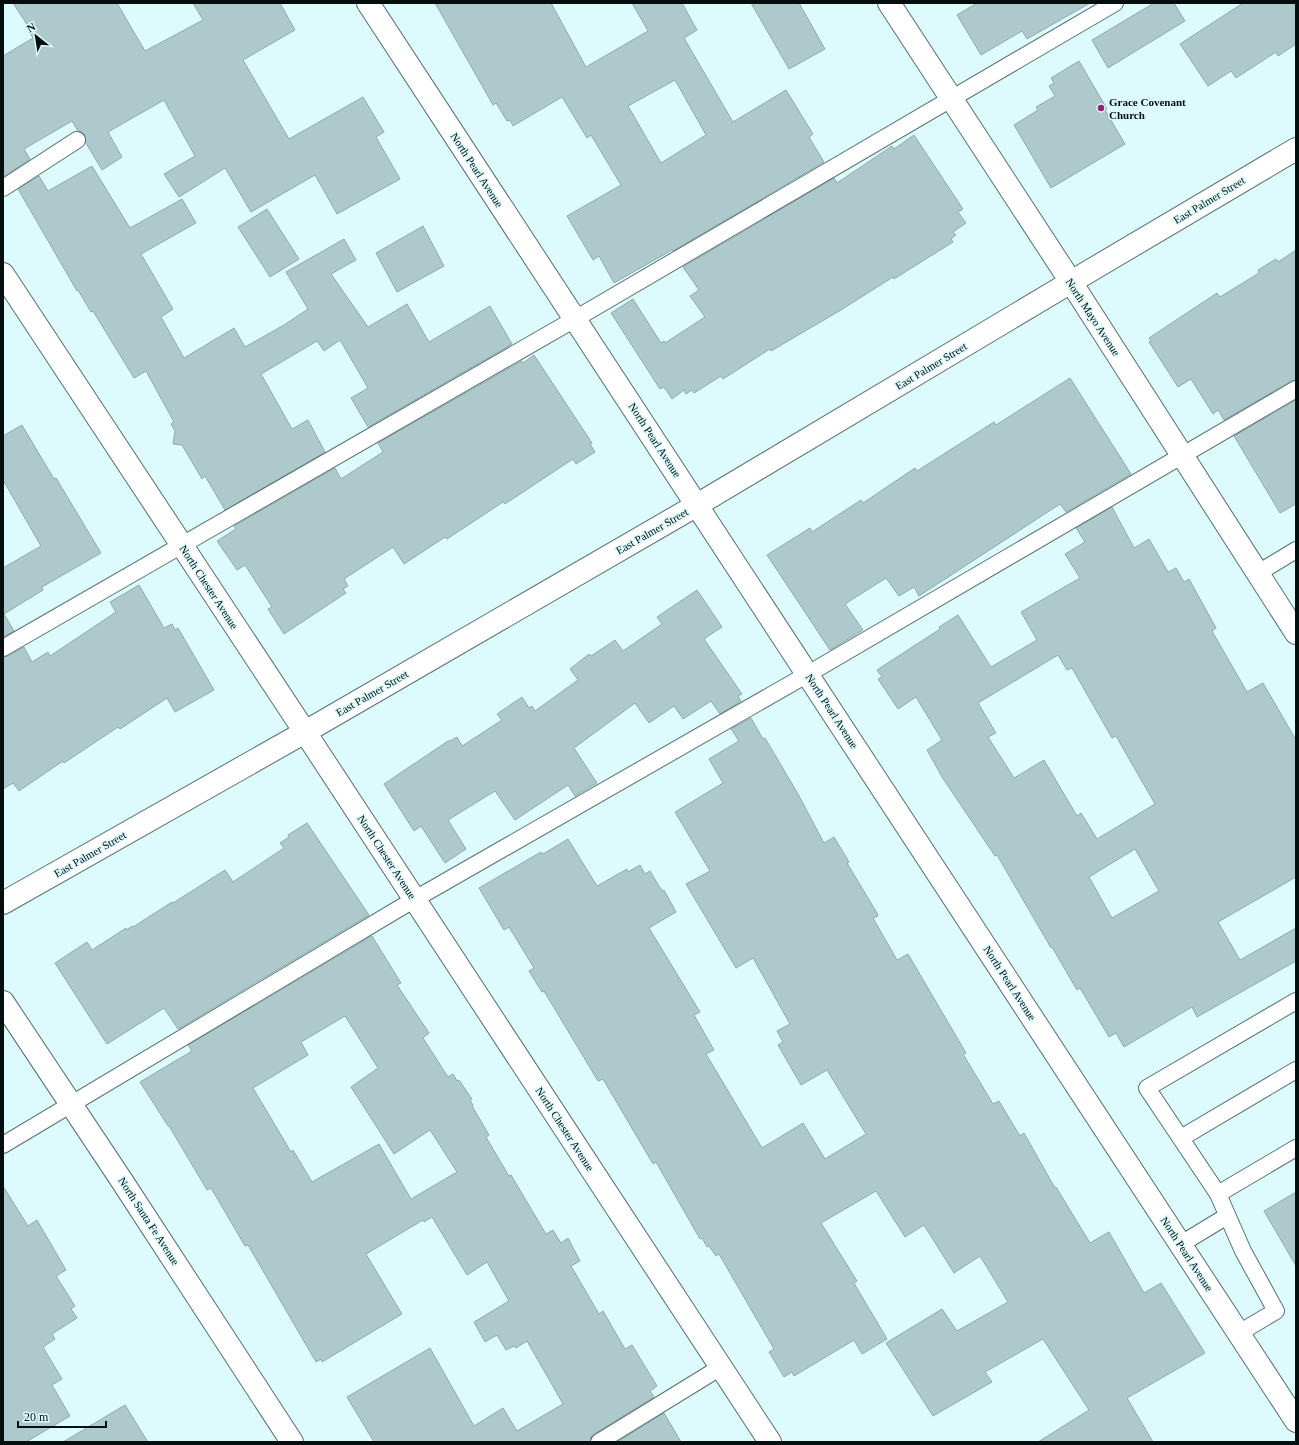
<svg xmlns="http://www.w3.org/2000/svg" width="1299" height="1445" viewBox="0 0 1299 1445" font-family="'Times New Roman',serif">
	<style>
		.building { fill: #adc9cc; stroke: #8fabae; fill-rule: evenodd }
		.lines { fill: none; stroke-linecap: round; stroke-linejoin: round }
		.lane-casing { stroke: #567073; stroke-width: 18 }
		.street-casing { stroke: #567073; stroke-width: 24 }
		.secondary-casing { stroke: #567073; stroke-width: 24 }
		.lane { stroke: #fff; stroke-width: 16 }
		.street { stroke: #fff; stroke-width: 22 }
		.secondary { stroke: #fff; stroke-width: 22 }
		.poi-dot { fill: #97217c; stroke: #ddfafd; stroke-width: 1.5 }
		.labels { text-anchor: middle; stroke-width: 3; stroke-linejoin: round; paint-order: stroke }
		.poi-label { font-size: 11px; font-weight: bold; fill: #050e0f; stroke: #ddfafd; text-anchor: start }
		.street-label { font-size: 11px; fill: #050e0f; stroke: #ddfafd }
	</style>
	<rect width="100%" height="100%" fill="#ddfafd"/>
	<!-- building -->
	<g class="building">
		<polygon points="13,3 117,3 145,51 203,20 193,3 280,3 295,30 243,60 289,139 363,97 384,132 376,137 400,179 337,214 315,175 251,212 225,168 179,197 164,174 195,156 164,100 108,132 122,157 102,170 86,143 85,135 82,132 78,131 72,121 24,149 30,159 3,177 3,56 33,38 30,33 32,32"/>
		<path d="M435 3H551L586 67 648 31 632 3H682L697 30 684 38 733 122 786 90 813 134 809 137 824 162 673 251 672 250 614 283 599 256 593 260 567 216 621 185 591 135 587 138 562 97 513 126 510 120 507 121 496 103 493 105ZM675 80 706 135 661 163 628 106Z"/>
		<polygon points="751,3 799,3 825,49 789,69"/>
		<polygon points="977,3 1090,3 1027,39 1022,31 981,55 957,15"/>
		<polygon points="1154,3 1174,3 1185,21 1108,68 1092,40"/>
		<polygon points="1243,3 1296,3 1296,44 1278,56 1276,52 1236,78 1231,71 1208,86 1180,44"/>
		<polygon points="1079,61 1107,109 1105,110 1125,144 1051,188 1014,125 1038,110 1036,107 1055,96 1049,86 1054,83 1051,78"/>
		<polygon points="914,135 963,209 958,212 966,223 953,232 956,235 951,239 953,242 894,279 893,277 841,310 771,351 770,349 723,379 721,376 694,393 692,390 686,394 684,390 672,399 664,387 660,389 611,313 633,299 661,343 664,341 665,343 705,317 690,296 699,290 683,267 834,178 837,183 892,146 894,149"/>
		<polygon points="92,166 130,228 182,199 196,223 141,254 173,309 161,317 184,358 234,328 245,347 284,325 308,309 286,272 344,239 356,260 331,274 368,327 407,304 429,342 490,306 512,344 368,427 351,398 368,388 340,340 324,351 317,341 261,374 292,429 308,420 325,452 225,510 205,476 202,479 182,445 173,444 175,431 171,424 174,422 146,371 134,378 93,311 91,312 78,290 77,291 18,189 39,176 48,191"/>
		<polygon points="267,209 299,259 270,277 238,227"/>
		<polygon points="423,226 444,266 397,292 376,253"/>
		<polygon points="1296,250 1296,380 1291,381 1224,420 1218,410 1213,414 1191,379 1178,387 1149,342 1151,341 1149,338 1217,293 1220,297 1259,273 1258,270 1276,259 1278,262"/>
		<polygon points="534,355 592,443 590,444 595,452 576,464 573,459 505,504 503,502 447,539 445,537 404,564 393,547 344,579 348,586 343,589 346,593 284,634 268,609 272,607 245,565 237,570 217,541 236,529 234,526 335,468 341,479 383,452 378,443 522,361 523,363"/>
		<polygon points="1070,378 1131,474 1066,512 1060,504 919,596 914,587 899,596 886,578 845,604 863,630 830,650 767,555 810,528 812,532 861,500 863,503 915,468 917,471 994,422 996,425"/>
		<polygon points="1296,400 1296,504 1280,513 1234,436"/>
		<polygon points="22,425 54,479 56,478 101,553 42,587 43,590 4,614 14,631 3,637 3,568 41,546 3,480 3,436"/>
		<path d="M1112 507 1134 548 1149 539 1168 572 1176 568 1184 582 1189 579 1216 628 1212 631 1247 692 1263 683 1296 740V877L1218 922 1240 960 1296 928V961L1197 1017 1192 1007 1124 1047 1116 1033 1109 1037 1080 988 1077 990 1052 947 1051 948 997 855 995 856 942 777 927 750 942 740 916 697 898 709 878 679 882 677 877 670 940 629 939 627 958 615 991 667 1037 640 1021 612 1080 578 1065 554 1085 542 1076 528ZM1058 655 1067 670 1072 668 1112 738 1116 736 1155 804 1097 839 1081 813 1077 816 1044 760 1014 778 988 737 996 733 978 703ZM1135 849 1159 891 1112 918 1089 877Z"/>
		<polygon points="139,585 164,628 172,624 175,630 178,628 214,690 175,712 167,698 120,729 118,727 64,763 63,761 19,791 13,783 3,789 3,657 8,656 24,647 32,662 48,652 50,656 116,612 110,602"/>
		<polygon points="697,590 722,627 704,639 742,694 738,696 741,701 720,714 711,701 683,719 674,706 649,723 635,703 574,748 597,783 575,796 568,785 515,820 495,791 448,820 466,849 445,863 421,826 414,831 384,784 448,741 450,741 457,737 462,746 502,720 497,714 522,697 529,708 532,706 535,711 578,680 570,669 589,654 591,656 615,640 623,651 662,624 657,617"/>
		<polygon points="751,718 763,739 765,738 798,794 824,843 834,837 849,862 847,863 877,913 878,916 873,918 897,960 908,954 966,1053 963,1054 993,1104 999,1101 1020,1136 1024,1133 1055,1188 1056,1187 1090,1243 1109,1232 1144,1293 1161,1283 1205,1353 1127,1398 1153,1442 1038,1442 1089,1410 1043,1339 985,1372 992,1382 933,1416 886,1343 942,1309 957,1331 1008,1302 980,1256 954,1273 924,1225 905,1237 876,1191 821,1223 857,1281 854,1283 887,1339 862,1354 854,1340 794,1376 792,1372 784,1377 769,1352 774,1349 719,1254 716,1256 709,1246 707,1247 702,1238 700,1239 656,1162 653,1164 603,1079 598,1081 544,991 542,992 529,971 534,968 509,927 504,930 479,888 541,852 543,854 568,839 597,886 627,869 628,872 640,865 645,874 650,871 662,891 664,890 676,912 649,928 700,1012 694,1015 714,1050 706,1054 762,1148 803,1123 825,1159 866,1134 827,1070 801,1085 778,1045 783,1042 777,1031 790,1024 753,958 736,968 686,884 710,871 675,812 723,783 709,759 739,741 731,729"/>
		<polygon points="307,823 369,915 178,1029 164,1008 107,1044 55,963 87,942 92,950 126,928 127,930 132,926 133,927 172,902 173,903 225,870 233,882 284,848 280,843 289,837 288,835"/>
		<path d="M372 936 401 983 397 985 429 1033 423 1038 448 1077 453 1074 457 1081 459 1080 472 1099 470 1100 473 1105 472 1106 489 1135 486 1137 509 1176 511 1175 546 1234 553 1230 561 1243 568 1238 580 1261 571 1266 599 1314 603 1311 625 1349 632 1345 657 1386 650 1391 654 1397 594 1434 591 1437 590 1442H374L347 1397 430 1348 474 1426 503 1408 517 1431 563 1404 527 1341 516 1348 514 1346 506 1350 497 1335 485 1342 474 1322 509 1301 487 1262 467 1275 432 1217 424 1222 423 1220 366 1254 402 1314 322 1362 321 1359 316 1362 248 1245 245 1246 211 1188 207 1190 169 1126H168L140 1082 192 1051 188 1045ZM345 1016 378 1068 351 1087 394 1154 430 1130 457 1172 411 1199 379 1144 312 1182 293 1150 291 1152 253 1088 308 1055 301 1042Z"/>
		<polygon points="3,1186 28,1226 37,1220 66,1270 56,1276 75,1306 71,1309 77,1318 52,1334 55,1339 43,1347 62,1379 52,1385 70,1416 26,1442 3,1442"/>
		<polygon points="1296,1192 1296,1266 1264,1211"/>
		<polygon points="125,1405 148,1442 63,1442"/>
		<polygon points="664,1413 681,1442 617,1442"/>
	</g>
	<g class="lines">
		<!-- lane casing -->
		<g class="lane-casing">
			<g id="lane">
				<polyline points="3,188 77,140"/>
				<polyline points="1258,573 1296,550"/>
				<polyline points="3,648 575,319 1115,3"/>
				<polyline points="1181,1138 1296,1070"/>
				<polyline points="3,1145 415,899 808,674 1296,389"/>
				<polyline points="1218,1194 1296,1148"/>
				<polyline points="1181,1244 1227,1216"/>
				<polyline points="1239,1333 1276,1311 1243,1251 1218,1194 1147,1088 1296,1001"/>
				<polyline points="599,1442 721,1367"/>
			</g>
		</g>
		<!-- street casing -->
		<g class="street-casing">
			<g id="street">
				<polyline points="368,3 1296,1421"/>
				<polyline points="889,3 1071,282 1296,633"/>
				<polyline points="3,274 305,732 770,1442"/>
			</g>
		</g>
		<!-- secondary casing -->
		<g class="secondary-casing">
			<g id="secondary">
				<polyline points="3,903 305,732 697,505 1071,282 1296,149"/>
				<polyline points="3,1002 122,1181 292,1442"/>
			</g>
		</g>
		<!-- lane -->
		<use href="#lane" class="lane"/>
		<!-- street -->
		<use href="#street" class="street"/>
		<!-- secondary -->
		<use href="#secondary" class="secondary"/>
	</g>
	<!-- markers -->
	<circle class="poi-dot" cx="1101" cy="108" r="4"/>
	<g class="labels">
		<!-- poi labels -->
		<g class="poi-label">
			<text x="1109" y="106">Grace Covenant<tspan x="1109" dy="13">Church</tspan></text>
		</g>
		<!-- street labels -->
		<g class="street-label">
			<text transform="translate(477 170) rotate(57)" y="4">North Pearl Avenue</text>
			<text transform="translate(1209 200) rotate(-31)" y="4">East Palmer Street</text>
			<text transform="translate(1093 317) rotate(57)" y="4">North Mayo Avenue</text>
			<text transform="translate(931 366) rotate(-31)" y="4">East Palmer Street</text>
			<text transform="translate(655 440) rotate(57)" y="4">North Pearl Avenue</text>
			<text transform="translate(652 531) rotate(-30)" y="4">East Palmer Street</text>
			<text transform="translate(209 587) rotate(57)" y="4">North Chester Avenue</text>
			<text transform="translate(372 693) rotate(-30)" y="4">East Palmer Street</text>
			<text transform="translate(832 711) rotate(57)" y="4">North Pearl Avenue</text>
			<text transform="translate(90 854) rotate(-30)" y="4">East Palmer Street</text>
			<text transform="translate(387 857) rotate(57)" y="4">North Chester Avenue</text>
			<text transform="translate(1010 983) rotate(57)" y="4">North Pearl Avenue</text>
			<text transform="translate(565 1129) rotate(57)" y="4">North Chester Avenue</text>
			<text transform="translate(149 1221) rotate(57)" y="4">North Santa Fe Avenue</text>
			<text transform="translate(1187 1254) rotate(57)" y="4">North Pearl Avenue</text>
		</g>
	</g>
	<!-- border -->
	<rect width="1299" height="1445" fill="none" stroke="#050e0f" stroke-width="8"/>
	<!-- north arrow -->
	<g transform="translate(36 36) rotate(330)" stroke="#ddfafd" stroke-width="3" paint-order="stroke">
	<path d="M0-3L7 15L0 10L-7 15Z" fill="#050e0f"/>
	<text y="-6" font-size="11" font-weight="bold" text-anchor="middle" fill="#050e0f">N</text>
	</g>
	<!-- scale -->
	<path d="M18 1421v6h88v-6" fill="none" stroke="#050e0f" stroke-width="2"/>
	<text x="24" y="1421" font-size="12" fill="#050e0f" stroke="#ddfafd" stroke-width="3" paint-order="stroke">20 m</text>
</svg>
